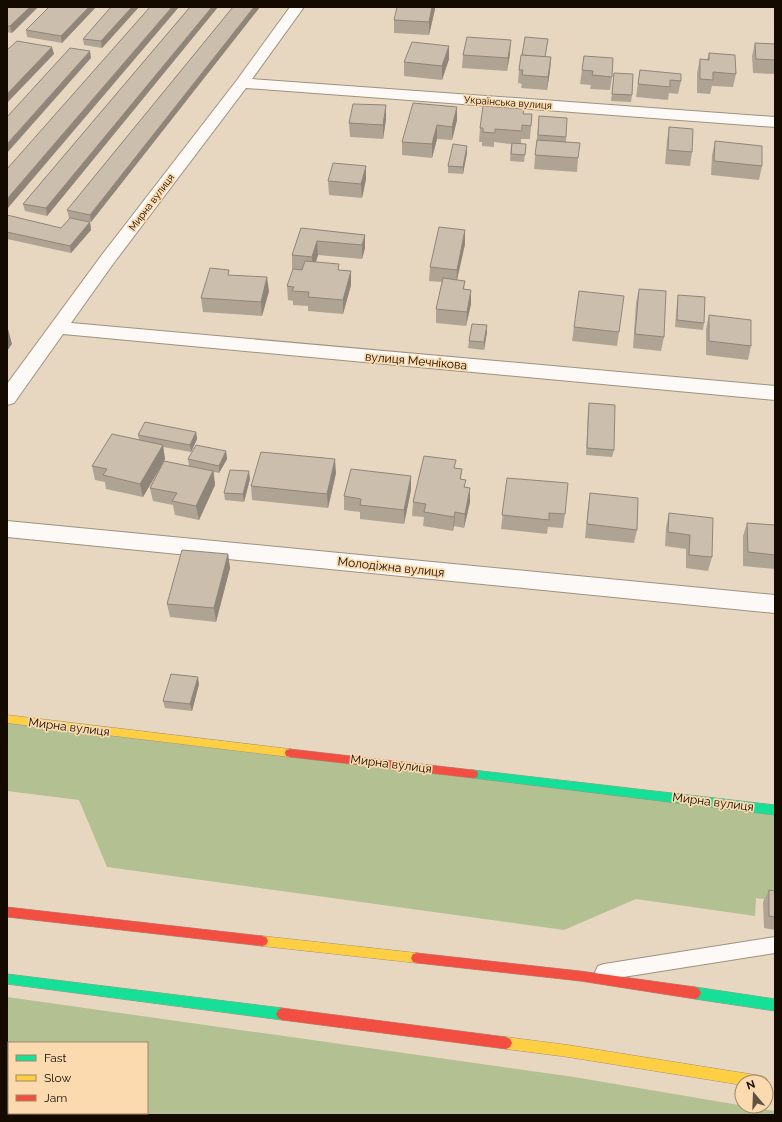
<svg xmlns="http://www.w3.org/2000/svg" width="782" height="1122" viewBox="0 0 782 1122" font-family="Raleway,sans-serif">
	<style>
		.forest { fill: #b2c092 }
		.lines { fill: none; stroke-linecap: round; stroke-linejoin: round }
		.lane-casing { stroke: #9e917f; stroke-width: 2 }
		.street-casing { stroke: #9e917f; stroke-width: 2 }
		.fast-casing { stroke: #9e917f; stroke-width: 1 }
		.slow-casing { stroke: #9e917f; stroke-width: 1 }
		.jam-casing { stroke: #9e917f; stroke-width: 1 }
		.path { stroke: #dad4cd; stroke-width: 3; stroke-dasharray: 5 2.5; stroke-linecap: butt }
		.lane { fill: #fcf9f6; fill-rule: evenodd }
		.street { fill: #fcf9f6; fill-rule: evenodd }
		.fast { fill: #16e098; fill-rule: evenodd }
		.slow { fill: #ffcf43; fill-rule: evenodd }
		.jam { fill: #f24e42; fill-rule: evenodd }
		.wall { fill: #afa394 }
		.shaded-wall { fill: #8f8578 }
		.building { fill: #ccbeac; stroke: #8f8578 }
		.labels { text-anchor: middle; stroke-width: 3.5; stroke-linejoin: round; paint-order: stroke }
		.far-street-label { font-size: 10px; fill: #150a00; stroke: #fadaae }
		.street-label { font-size: 12px; fill: #150a00; stroke: #fadaae }
	</style>
	<rect width="100%" height="100%" fill="#e8d7c0"/>
	<!-- forest -->
	<g class="forest">
		<polygon points="7,719 775,810 775,901 756,898 755,916 636,899 564,930 107,867 79,800 7,791"/>
		<polygon points="7,997 574,1077 775,1111 775,1115 47,1115 37,1113 147,1113 147,1043 9,1043 9,1107 7,1107"/>
	</g>
	<g class="lines">
		<!-- lane casing -->
		<g class="lane-casing">
			<polygon id="lane" points="775,937 775,953 604,980 598,978 595,972 598,966 604,964"/>
		</g>
		<!-- street casing -->
		<g class="street-casing">
			<g id="street">
				<polygon points="290,7 304,7 252,79 775,117 775,127 246,88 113,264 71,323 775,386 775,400 63,334 14,403 7,405 7,384 101,256 237,80"/>
				<polygon points="7,521 775,595 775,613 7,537"/>
			</g>
		</g>
		<!-- fast casing -->
		<g class="fast-casing">
			<g id="fast">
				<polygon points="473,770 775,805 775,815 473,778 469,777 468,774 469,771"/>
				<polygon points="7,974 282,1008 286,1010 288,1014 286,1018 282,1020 7,984"/>
				<polygon points="695,987 775,999 775,1011 695,999 691,997 689,993 691,989"/>
			</g>
		</g>
		<!-- slow casing -->
		<g class="slow-casing">
			<g id="slow">
				<polygon points="7,715 290,749 294,750 295,753 294,756 290,757 7,723"/>
				<polygon points="262,936 417,953 421,954 423,958 421,962 417,963 262,946 258,945 256,941 258,937"/>
				<polygon points="506,1037 568,1045 762,1076 766,1078 768,1082 766,1086 766,1082 742,1082 742,1085 568,1057 506,1049 502,1047 500,1043 502,1039"/>
			</g>
		</g>
		<!-- jam casing -->
		<g class="jam-casing">
			<g id="jam">
				<polygon points="290,749 473,770 477,771 478,774 477,777 473,778 290,757 286,756 285,753 286,750"/>
				<polygon points="7,907 262,936 266,937 268,941 266,945 262,946 7,917"/>
				<polygon points="417,953 580,971 695,987 699,989 701,993 699,997 695,999 580,981 417,963 413,962 411,958 413,954"/>
				<polygon points="282,1008 506,1037 510,1039 512,1043 510,1047 506,1049 282,1020 278,1018 276,1014 278,1010"/>
			</g>
		</g>
		<!-- path -->
		<polyline class="path" points="748,1106 759,1108"/>
		<!-- lane -->
		<use href="#lane" class="lane"/>
		<!-- street -->
		<use href="#street" class="street"/>
		<!-- fast -->
		<use href="#fast" class="fast"/>
		<!-- slow -->
		<use href="#slow" class="slow"/>
		<!-- jam -->
		<use href="#jam" class="jam"/>
	</g>
	<!-- wall -->
	<g class="wall">
		<polygon points="7,7 38,7 12,33 7,32"/>
		<polygon points="49,7 96,7 62,43 27,37 26,30"/>
		<polygon points="111,7 139,7 102,48 84,45 83,39"/>
		<polygon points="190,7 218,7 47,216 25,211 23,204"/>
		<polygon points="233,7 260,7 91,222 69,218 67,210"/>
		<polygon points="435,9 429,35 394,33 394,20"/>
		<polygon points="755,43 775,44 775,74 753,73 752,56"/>
		<polygon points="449,46 449,59 442,80 404,76 404,62"/>
		<polygon points="709,53 736,74 733,87 712,86 710,94 697,93 697,73 700,59 707,60"/>
		<polygon points="510,54 507,71 462,68 463,55"/>
		<polygon points="584,56 612,77 610,90 590,89 591,85 580,84"/>
		<polygon points="546,57 551,57 550,71 547,90 521,88 522,84 518,83 519,70"/>
		<polygon points="640,70 681,81 678,94 669,93 668,100 636,97"/>
		<polygon points="614,73 632,95 631,102 611,101"/>
		<polygon points="457,107 457,120 452,140 437,139 432,158 402,155 402,142"/>
		<polygon points="523,114 532,114 530,139 521,139 521,144 526,144 524,162 510,161 511,144 494,142 494,147 482,146 482,142 479,142 480,128"/>
		<polygon points="539,116 566,137 566,142 578,158 577,172 534,169"/>
		<polygon points="386,119 383,139 350,137 349,123"/>
		<polygon points="669,127 692,152 690,166 665,164 667,141"/>
		<polygon points="715,141 762,166 759,180 711,175 712,155"/>
		<polygon points="467,146 467,153 463,174 448,173 448,166"/>
		<polygon points="366,179 362,198 329,195 328,181"/>
		<polygon points="7,215 61,228 90,222 91,230 71,253 7,239"/>
		<polygon points="301,228 365,235 365,248 362,259 318,255 316,262 340,270 351,271 351,285 343,314 308,311 308,306 293,305 293,301 288,300 287,286 300,270 292,269 292,255"/>
		<polygon points="465,230 465,244 457,280 465,281 464,289 471,290 471,304 466,326 436,323 436,309 442,282 429,281 430,267"/>
		<polygon points="639,289 664,337 661,351 633,348 636,303"/>
		<polygon points="269,291 262,316 203,312 201,298"/>
		<polygon points="678,295 704,323 703,330 675,327 677,302"/>
		<polygon points="709,315 751,346 748,360 706,355 706,329"/>
		<polygon points="574,327 619,332 617,346 572,341"/>
		<polygon points="487,332 484,350 468,348 469,341"/>
		<polygon points="589,403 614,450 612,457 586,455 588,410"/>
		<polygon points="196,432 197,439 191,452 163,447 165,459 164,461 189,466 188,459 226,451 227,459 219,473 214,472 215,485 199,520 175,515 173,505 153,501 150,488 160,468 143,497 106,489 105,482 95,480 92,466 139,440 138,435"/>
		<polygon points="456,468 462,469 461,479 465,487 470,488 470,502 464,528 454,526 453,531 423,526 424,517 412,516 413,502"/>
		<polygon points="336,473 328,508 252,500 251,486"/>
		<polygon points="411,476 411,490 404,524 360,519 360,512 344,510 344,496"/>
		<polygon points="507,478 565,514 563,528 548,527 547,534 501,529"/>
		<polygon points="250,479 244,502 225,500 224,493"/>
		<polygon points="590,493 637,530 634,543 585,538 588,507"/>
		<polygon points="669,513 712,557 708,571 686,568 686,549 665,546 666,527"/>
		<polygon points="747,523 775,525 775,569 743,566 743,536"/>
		<polygon points="228,554 230,568 216,622 170,617 167,604"/>
		<polygon points="199,684 192,711 165,708 163,701"/>
		<polygon points="769,890 775,891 775,930 764,928 763,902"/>
	</g>
	<!-- shaded-wall -->
	<g class="shaded-wall">
		<polygon points="30,7 38,7 12,33 10,26"/>
		<polygon points="89,7 96,7 62,43 61,36"/>
		<polygon points="132,7 139,7 102,48 101,41"/>
		<polygon points="172,7 179,7 8,208 7,199"/>
		<polygon points="212,7 218,7 47,216 46,208"/>
		<polygon points="254,7 260,7 91,222 90,215"/>
		<polygon points="432,7 435,7 435,9 429,35 429,22"/>
		<polygon points="511,40 510,54 507,71 508,58"/>
		<polygon points="449,46 449,59 442,80 442,66"/>
		<polygon points="52,47 54,54 7,103 7,94"/>
		<polygon points="90,51 91,58 7,153 7,144"/>
		<polygon points="551,57 550,71 547,90 548,77"/>
		<polygon points="386,105 386,119 383,139 383,125"/>
		<polygon points="457,107 457,120 452,140 452,127"/>
		<polygon points="437,125 437,139 432,158 432,144"/>
		<polygon points="467,146 467,153 463,174 463,167"/>
		<polygon points="366,166 366,179 362,198 361,184"/>
		<polygon points="90,222 91,230 71,253 70,246"/>
		<polygon points="465,230 465,244 456,284 457,270"/>
		<polygon points="365,235 365,248 362,259 362,245"/>
		<polygon points="317,241 318,255 313,271 312,257"/>
		<polygon points="351,271 351,285 343,314 343,300"/>
		<polygon points="267,277 269,291 262,316 261,302"/>
		<polygon points="471,290 471,304 466,326 467,312"/>
		<polygon points="487,325 487,332 484,350 484,342"/>
		<polygon points="8,329 12,344 7,351 7,331"/>
		<polygon points="196,432 197,439 191,452 190,445"/>
		<polygon points="163,445 165,459 143,497 140,484"/>
		<polygon points="226,451 227,459 219,473 219,466"/>
		<polygon points="335,459 336,473 328,508 327,494"/>
		<polygon points="213,471 215,485 199,520 196,506"/>
		<polygon points="249,471 250,479 244,502 243,494"/>
		<polygon points="411,476 411,490 404,524 404,510"/>
		<polygon points="470,488 470,502 464,528 465,514"/>
		<polygon points="455,512 454,526 453,531 454,517"/>
		<polygon points="228,554 230,568 216,622 214,608"/>
		<polygon points="198,677 199,684 192,711 190,704"/>
	</g>
	<!-- building -->
	<g class="building">
		<polygon points="7,7 30,7 10,26 7,26"/>
		<polygon points="49,7 89,7 61,36 26,30"/>
		<polygon points="111,7 132,7 101,41 83,39"/>
		<polygon points="150,7 172,7 7,199 7,169"/>
		<polygon points="190,7 212,7 46,208 23,204"/>
		<polygon points="233,7 254,7 90,215 67,210"/>
		<polygon points="397,7 432,7 429,22 394,20"/>
		<polygon points="467,37 511,40 508,58 463,55"/>
		<polygon points="525,37 548,39 545,57 522,55"/>
		<polygon points="17,41 52,47 7,94 7,50"/>
		<polygon points="412,42 449,46 442,66 404,62"/>
		<polygon points="755,43 775,44 775,60 756,59"/>
		<polygon points="70,48 90,51 7,144 7,117"/>
		<polygon points="709,53 735,55 736,74 713,72 713,80 700,79 700,59 709,60"/>
		<polygon points="521,55 551,57 548,77 522,75 523,70 519,70"/>
		<polygon points="584,56 613,58 612,77 592,75 593,71 582,70"/>
		<polygon points="640,70 681,74 681,81 670,80 670,87 638,84"/>
		<polygon points="614,73 633,74 632,95 612,94"/>
		<polygon points="413,103 457,107 452,127 437,125 432,144 402,142"/>
		<polygon points="353,104 386,105 383,125 349,123"/>
		<polygon points="483,106 524,109 523,114 532,114 531,126 522,125 522,131 495,129 495,133 483,132 483,128 480,128"/>
		<polygon points="539,116 567,118 566,137 538,135"/>
		<polygon points="669,127 693,129 692,152 668,150"/>
		<polygon points="537,140 580,143 578,158 535,155"/>
		<polygon points="715,141 762,146 762,166 714,161"/>
		<polygon points="512,143 526,144 525,155 511,154"/>
		<polygon points="453,144 467,146 463,167 448,166"/>
		<polygon points="333,163 366,166 361,184 328,181"/>
		<polygon points="7,215 61,228 70,218 90,222 70,246 7,232"/>
		<polygon points="439,227 465,230 457,270 430,267"/>
		<polygon points="301,228 365,235 362,245 317,241 312,257 292,255"/>
		<polygon points="305,261 339,264 338,270 351,271 343,300 308,297 309,292 292,291 294,287 287,286 293,269 302,270"/>
		<polygon points="210,268 229,270 228,275 267,277 261,302 201,298"/>
		<polygon points="443,278 465,281 463,289 471,290 467,312 436,309"/>
		<polygon points="639,289 666,291 664,337 635,334"/>
		<polygon points="579,291 624,296 619,332 574,327"/>
		<polygon points="678,295 705,297 704,323 677,320"/>
		<polygon points="709,315 751,320 751,346 709,341"/>
		<polygon points="472,324 487,325 484,342 469,341"/>
		<polygon points="589,403 615,405 614,450 587,448"/>
		<polygon points="145,422 196,432 190,445 138,435"/>
		<polygon points="112,434 163,445 140,484 103,475 107,469 92,466"/>
		<polygon points="196,445 226,451 219,466 188,459"/>
		<polygon points="261,452 335,459 327,494 251,486"/>
		<polygon points="424,456 456,460 454,468 462,469 460,479 466,480 464,487 470,488 465,514 455,512 454,517 424,512 426,504 413,502"/>
		<polygon points="164,461 213,471 196,506 172,501 177,493 150,488"/>
		<polygon points="351,469 411,476 404,510 360,505 361,499 344,496"/>
		<polygon points="230,470 249,471 243,494 224,493"/>
		<polygon points="507,478 568,483 565,514 549,513 549,520 502,515"/>
		<polygon points="590,493 638,498 637,530 587,524"/>
		<polygon points="669,513 713,518 712,557 689,555 690,535 668,532"/>
		<polygon points="747,523 775,525 775,555 748,552"/>
		<polygon points="182,550 228,554 214,608 167,604"/>
		<polygon points="171,674 198,677 190,704 163,701"/>
		<polygon points="769,890 775,891 775,917 769,916"/>
	</g>
	<g class="labels">
		<!-- far-street labels -->
		<g class="far-street-label">
			<text transform="translate(508 102) rotate(4)" y="4">Українська вулиця</text>
			<text transform="translate(151 202) rotate(-53)" y="4">Мирна вулиця</text>
		</g>
		<!-- street labels -->
		<g class="street-label">
			<text transform="translate(416 361) rotate(5)" y="4">вулиця Мечнікова</text>
			<text transform="translate(391 567) rotate(6)" y="4">Молодіжна вулиця</text>
			<text transform="translate(69 727) rotate(7)" y="4">Мирна вулиця</text>
			<text transform="translate(391 764) rotate(7)" y="4">Мирна вулиця</text>
			<text transform="translate(713 802) rotate(7)" y="4">Мирна вулиця</text>
		</g>
	</g>
	<!-- border -->
	<rect width="782" height="1122" fill="none" stroke="#150a00" stroke-width="16"/>
	<!-- legend -->
	<rect x="8" y="1042" width="140" height="72" fill="#fadaae" stroke="#9e8768"/>
	<rect x="16" y="1055" width="20" height="6" fill="#16e098" stroke="#9e8768"/>
	<text x="44" y="1062" font-size="12" fill="#150a00">Fast</text>
	<rect x="16" y="1075" width="20" height="6" fill="#ffcf43" stroke="#9e8768"/>
	<text x="44" y="1082" font-size="12" fill="#150a00">Slow</text>
	<rect x="16" y="1095" width="20" height="6" fill="#f24e42" stroke="#9e8768"/>
	<text x="44" y="1102" font-size="12" fill="#150a00">Jam</text>
	<!-- north arrow -->
	<g transform="translate(754 1094) rotate(341)"><circle r="19" fill="#fadaae" stroke="#9e8768"/>
	<path d="M0-3L7 15L0 10L-7 15Z" fill="#5f5243"/>
	<text y="-6" font-size="11" font-weight="bold" text-anchor="middle" fill="#150a00">N</text>
	</g>
</svg>
